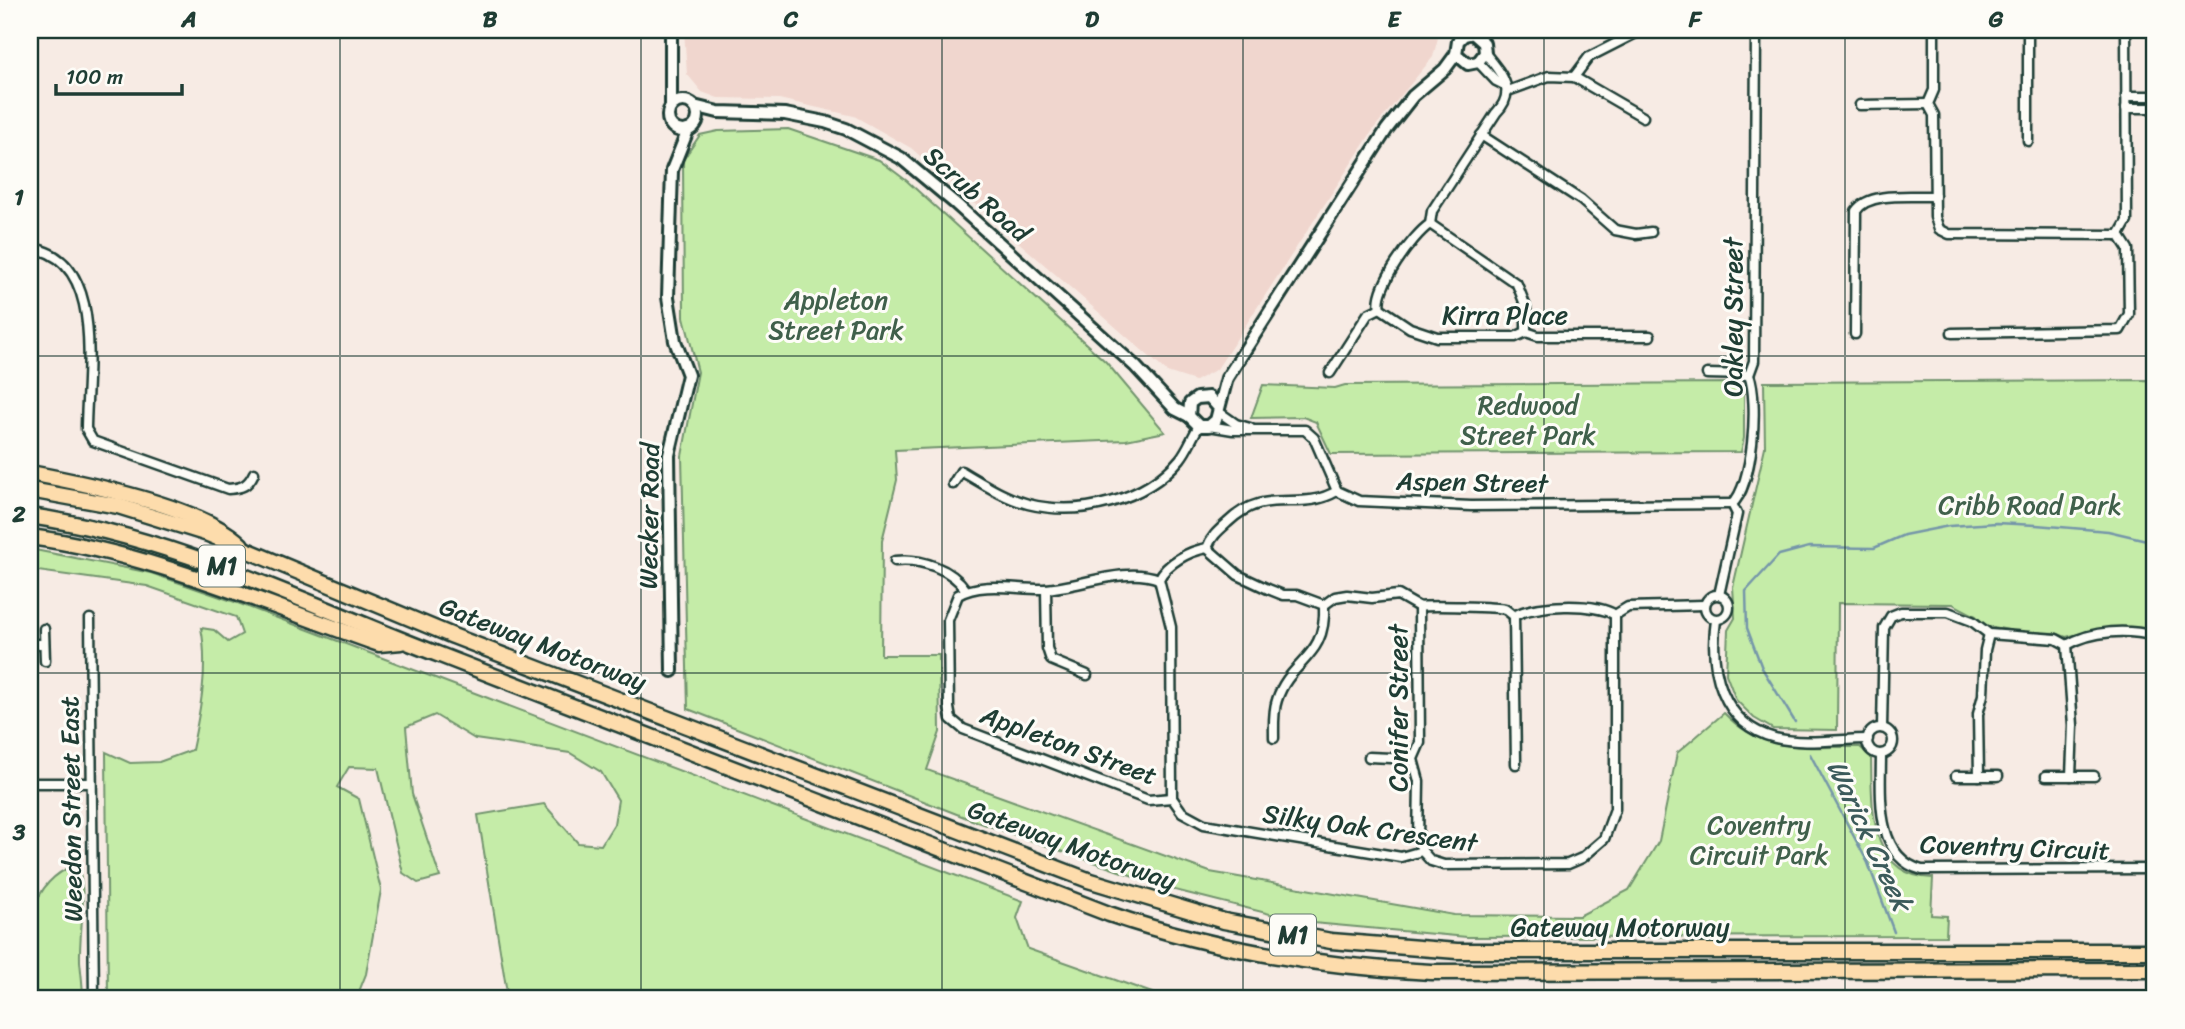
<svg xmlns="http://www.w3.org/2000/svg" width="2185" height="1029" viewBox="0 0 2185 1029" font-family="Sriracha,sans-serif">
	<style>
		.built { fill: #f0d6ce }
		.green { fill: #c5eca8; stroke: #72946e; stroke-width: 2 }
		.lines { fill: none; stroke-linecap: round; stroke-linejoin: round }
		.stream { stroke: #7596a9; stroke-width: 2.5 }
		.street-casing { stroke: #1f3d34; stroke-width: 13 }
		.secondary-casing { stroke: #1f3d34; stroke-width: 16 }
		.highway-casing { stroke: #1f3d34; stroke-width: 19 }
		.street { stroke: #fdfcf7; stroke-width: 8 }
		.secondary { stroke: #fdfcf7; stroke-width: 10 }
		.highway { stroke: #fddcac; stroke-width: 14 }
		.grid { fill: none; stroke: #1f3d34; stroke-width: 2; stroke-opacity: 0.55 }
		.labels { text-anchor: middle; stroke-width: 6; stroke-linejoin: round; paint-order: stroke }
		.shield { fill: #fdfcf7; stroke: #62766e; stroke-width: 2 }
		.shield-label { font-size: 24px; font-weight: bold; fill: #1f3d34 }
		.street-label { font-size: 26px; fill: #1f3d34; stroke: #fdfcf7 }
		.park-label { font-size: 26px; fill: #40604b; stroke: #fdfcf7 }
		.water-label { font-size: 28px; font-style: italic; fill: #3c5b5b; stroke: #fdfcf7 }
		.neatline { fill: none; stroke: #1f3d34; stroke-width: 2.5 }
		.grid-label { font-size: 23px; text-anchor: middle; font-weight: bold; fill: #1f3d34 }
	</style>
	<rect width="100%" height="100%" fill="#f7ebe4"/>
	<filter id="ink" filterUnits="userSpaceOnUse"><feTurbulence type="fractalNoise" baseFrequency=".0143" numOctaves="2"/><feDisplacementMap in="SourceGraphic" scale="14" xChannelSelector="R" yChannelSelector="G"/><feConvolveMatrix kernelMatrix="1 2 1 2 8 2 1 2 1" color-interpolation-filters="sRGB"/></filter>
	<g filter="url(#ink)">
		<!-- built -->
		<polygon class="built" points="684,30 1440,30 1433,57 1375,127 1217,369 1195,381 1167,372 911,148 854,116 779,99 718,98 702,92 687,74"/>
		<!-- green -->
		<g class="green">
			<path d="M788 129 879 160 907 181 1106 362 1165 432 1126 440 895 450 897 480 882 541 881 655H939L940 732 927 770 1210 872 1454 915 1579 916 1629 890 1659 841 1677 753 1724 713C1764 755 1806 746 1860 747L1871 757C1872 806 1868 876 1933 878L1931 915 1947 916 1946 936 1467 937 1302 922 1171 889 972 820 688 709 682 456 698 372 684 317 683 160 700 135 718 131Z"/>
			<polygon points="2155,380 2155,629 2099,629 2066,637 2056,633 2018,632 1984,625 1976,616 1953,604 1838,603 1837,730 1773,729 1754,718 1736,700 1726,674 1728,630 1735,618 1733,587 1765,447 1764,382"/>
			<polygon points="1738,383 1744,387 1744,438 1741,452 1331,454 1316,422 1303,417 1251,418 1263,385 1335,388 1345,385"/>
			<path d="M30 549 151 573 235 602 1023 901 1017 918 1028 949 1169 999H508L478 815 544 804 578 843 601 845 614 824 618 800 601 772 570 753 475 739 435 715 406 727 412 794 440 877 418 883 403 873 378 768 349 767 337 787 359 799 381 890 366 974 356 999H108L106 752 130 763 159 762 192 750C200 712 209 667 201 628L214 630 228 642 242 634 236 617 147 586 30 570Z"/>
			<path d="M75 865 78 866C88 898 79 928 80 961 81 973 83 986 83 999H30C30 949 18 887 75 865Z"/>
		</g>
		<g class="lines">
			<!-- stream -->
			<g class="stream">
				<polyline points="1795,722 1762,668 1747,628 1746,591 1779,555 1809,547 1874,548 1904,535 1949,526 1996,523 2036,525 2108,531 2155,542"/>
				<polyline points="1810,754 1868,863 1894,932"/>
			</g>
			<!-- street casing -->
			<g class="street-casing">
				<g id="street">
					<polyline points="1934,30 1934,90 1928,104 1934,115 1935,217 1939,229 1949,234 2119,235 2127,221 2126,30"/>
					<polyline points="2028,30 2028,141"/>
					<path d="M1485 53C1501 73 1518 91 1496 113L1432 211 1430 224C1413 235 1374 288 1380 308L1410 328 1437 337H1515L1526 332 1538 336H1650"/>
					<polyline points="1478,62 1496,81 1506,86"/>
					<polyline points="1574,77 1589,57 1642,30"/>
					<polyline points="1508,91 1549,76 1574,77 1643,117"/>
					<polyline points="2126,96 2155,96"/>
					<polyline points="1860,105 1928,104"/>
					<polyline points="2126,108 2155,108"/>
					<polyline points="1481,135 1581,200 1615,230 1636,234 1651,232"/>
					<polyline points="1430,224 1517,284 1526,307 1526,332"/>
					<path d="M30 248C107 257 86 375 86 429L93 441 228 489C242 488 248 486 254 473"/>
					<polyline points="1952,333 2120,330 2129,314 2128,249 2119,235"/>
					<path d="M1855 334 1856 211C1869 191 1913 197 1935 196"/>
					<polyline points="1330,373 1368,314 1380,308"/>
					<polyline points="1707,374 1749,375"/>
					<polyline points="1219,412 1236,424 1250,428"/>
					<polyline points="1209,426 1233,430 1305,430 1314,438 1337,491 1359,501 1471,506 1732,504"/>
					<path d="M953 484 961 471C982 483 1004 498 1028 504 1080 517 1145 501 1180 459 1188 449 1192 437 1199 426"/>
					<path d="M1337 491C1298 514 1267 484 1227 523 1218 531 1211 537 1207 548 1189 551 1167 563 1159 579L1171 627 1172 798 1182 812 1204 824 1401 857 1422 851 1431 861 1444 865 1568 864 1582 858 1604 839 1615 809V615"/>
					<path d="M1207 548 1238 575 1268 589 1283 595H1297L1324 605 1335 597 1347 595 1372 598 1398 595 1419 607C1427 605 1498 607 1505 609 1508 611 1511 614 1514 616 1534 604 1596 602 1615 615L1628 607 1704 605"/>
					<path d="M895 561C921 558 952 569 966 590"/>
					<path d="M1159 579C1124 566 1081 587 1045 589 1017 590 983 581 958 595L948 620 949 708 951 719 963 729 1148 800 1172 798"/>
					<polyline points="1046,589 1047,648 1051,660 1087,675"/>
					<circle cx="1717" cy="607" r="12"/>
					<path d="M1719 595 1737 514 1732 504C1753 486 1759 401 1749 375L1754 361 1756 30"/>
					<polyline points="1419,607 1420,743 1413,759 1419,781 1418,839 1422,851"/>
					<polyline points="1514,616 1516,764"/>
					<polyline points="90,619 94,999"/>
					<path d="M1716 620C1709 668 1721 724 1775 738 1803 745 1839 739 1868 739"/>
					<polyline points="44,629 45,661"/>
					<polyline points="30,644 44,644"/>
					<polyline points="2067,645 2073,725 2071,776"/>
					<path d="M1882 728 1884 628 1891 616 1901 612H1948L1972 621 1989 634 2056 639 2067 645C2093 630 2127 629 2155 636"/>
					<circle cx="1880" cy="741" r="13"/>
					<path d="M1274 738C1274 726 1273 711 1277 700 1290 659 1327 660 1324 605"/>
					<path d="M1881 754C1881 793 1874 857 1922 870L2155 869"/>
					<polyline points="1369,757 1413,759"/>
					<polyline points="1956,776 1998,776"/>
					<polyline points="1979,776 1978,714 1983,695 1985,650 1989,634"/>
					<polyline points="2046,776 2094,776"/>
					<polyline points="30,783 91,783"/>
				</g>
			</g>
			<!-- secondary casing -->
			<g class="secondary-casing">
				<g id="secondary">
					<polyline points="671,30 671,105"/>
					<polyline points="1475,35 1484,43 1485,53 1478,62 1468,64 1456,54 1458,41 1464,35 1487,30"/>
					<circle cx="683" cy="116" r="15"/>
					<polyline points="694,106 718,112 785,114 825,122 846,129 901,158 956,204 1135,366 1175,409 1189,416"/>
					<polyline points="1217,406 1209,397 1197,398 1190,403 1189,416 1199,426 1209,426 1216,420 1227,378 1387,129 1413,96 1445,69 1456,54"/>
					<polyline points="672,671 669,455 688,375 675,341 668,297 672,170 688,130"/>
				</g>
			</g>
			<!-- highway casing -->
			<g class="highway-casing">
				<g id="highway">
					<path d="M30 473C84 483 204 507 241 545"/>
					<polyline points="30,490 118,506 208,534 453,636 1088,880 1224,921 1331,941 1457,951 2155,951"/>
					<path d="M30 516C175 537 304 603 440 655 663 742 886 828 1109 914 1214 950 1320 967 1431 972L2155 970"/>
					<path d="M30 537C151 553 264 604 379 644L401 642"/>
				</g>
			</g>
			<!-- street -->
			<use href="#street" class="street"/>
			<!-- secondary -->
			<use href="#secondary" class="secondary"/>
			<!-- highway -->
			<use href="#highway" class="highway"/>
		</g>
	</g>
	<!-- grid -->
	<path class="grid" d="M340 30V999M641 30V999M942 30V999M1243 30V999M1544 30V999M1845 30V999M30 356H2155M30 673H2155"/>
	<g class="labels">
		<!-- shield labels -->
		<g class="shield">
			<rect x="199" y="545.5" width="46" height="41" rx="5"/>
			<rect x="1270" y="914.5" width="46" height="41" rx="5"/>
		</g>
		<g class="shield-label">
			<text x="222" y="574">M1</text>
			<text x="1293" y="943">M1</text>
		</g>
		<!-- street labels -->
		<g class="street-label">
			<text transform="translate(977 194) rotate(41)" y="9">Scrub Road</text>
			<text x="1505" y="324">Kirra Place</text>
			<text transform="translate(1733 317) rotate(-90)" y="9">Oakley Street</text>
			<text transform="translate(1472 482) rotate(1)" y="9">Aspen Street</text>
			<text transform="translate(649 516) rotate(-89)" y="9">Wecker Road</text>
			<text transform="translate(543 644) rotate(21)" y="9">Gateway Motorway</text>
			<text transform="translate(1398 708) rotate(-90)" y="9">Conifer Street</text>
			<text transform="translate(1069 745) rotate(20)" y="9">Appleton Street</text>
			<text transform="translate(71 809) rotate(-91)" y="9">Weedon Street East</text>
			<text transform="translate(1370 828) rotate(8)" y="9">Silky Oak Crescent</text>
			<text transform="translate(1072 845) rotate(20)" y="9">Gateway Motorway</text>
			<text transform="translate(2015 847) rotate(2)" y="9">Coventry Circuit</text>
			<text x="1620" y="936">Gateway Motorway</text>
		</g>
		<!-- park labels -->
		<g class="park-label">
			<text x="836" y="309">Appleton<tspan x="836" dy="30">Street Park</tspan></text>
			<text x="1528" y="414">Redwood<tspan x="1528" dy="30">Street Park</tspan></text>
			<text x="2030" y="514">Cribb Road Park</text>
			<text x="1759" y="834">Coventry<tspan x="1759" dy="30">Circuit Park</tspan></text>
		</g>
		<!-- water labels -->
		<g class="water-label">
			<text transform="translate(1870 835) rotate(65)" y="10">Warick Creek</text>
		</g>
	</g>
	<!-- margin -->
	<rect width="2185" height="1029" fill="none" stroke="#fdfcf7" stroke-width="77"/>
	<!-- scale -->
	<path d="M56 84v10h126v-10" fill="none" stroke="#1f3d34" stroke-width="3.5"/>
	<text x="66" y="84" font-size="21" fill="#1f3d34" stroke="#fdfcf7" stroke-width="5" paint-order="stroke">100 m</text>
	<rect x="38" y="38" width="2108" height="952" class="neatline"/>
	<g class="grid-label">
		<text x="189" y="27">A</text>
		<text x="490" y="27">B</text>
		<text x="791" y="27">C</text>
		<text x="1092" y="27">D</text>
		<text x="1394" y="27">E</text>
		<text x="1695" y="27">F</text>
		<text x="1996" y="27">G</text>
		<text x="19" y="205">1</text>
		<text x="19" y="522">2</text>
		<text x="19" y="840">3</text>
	</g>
</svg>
